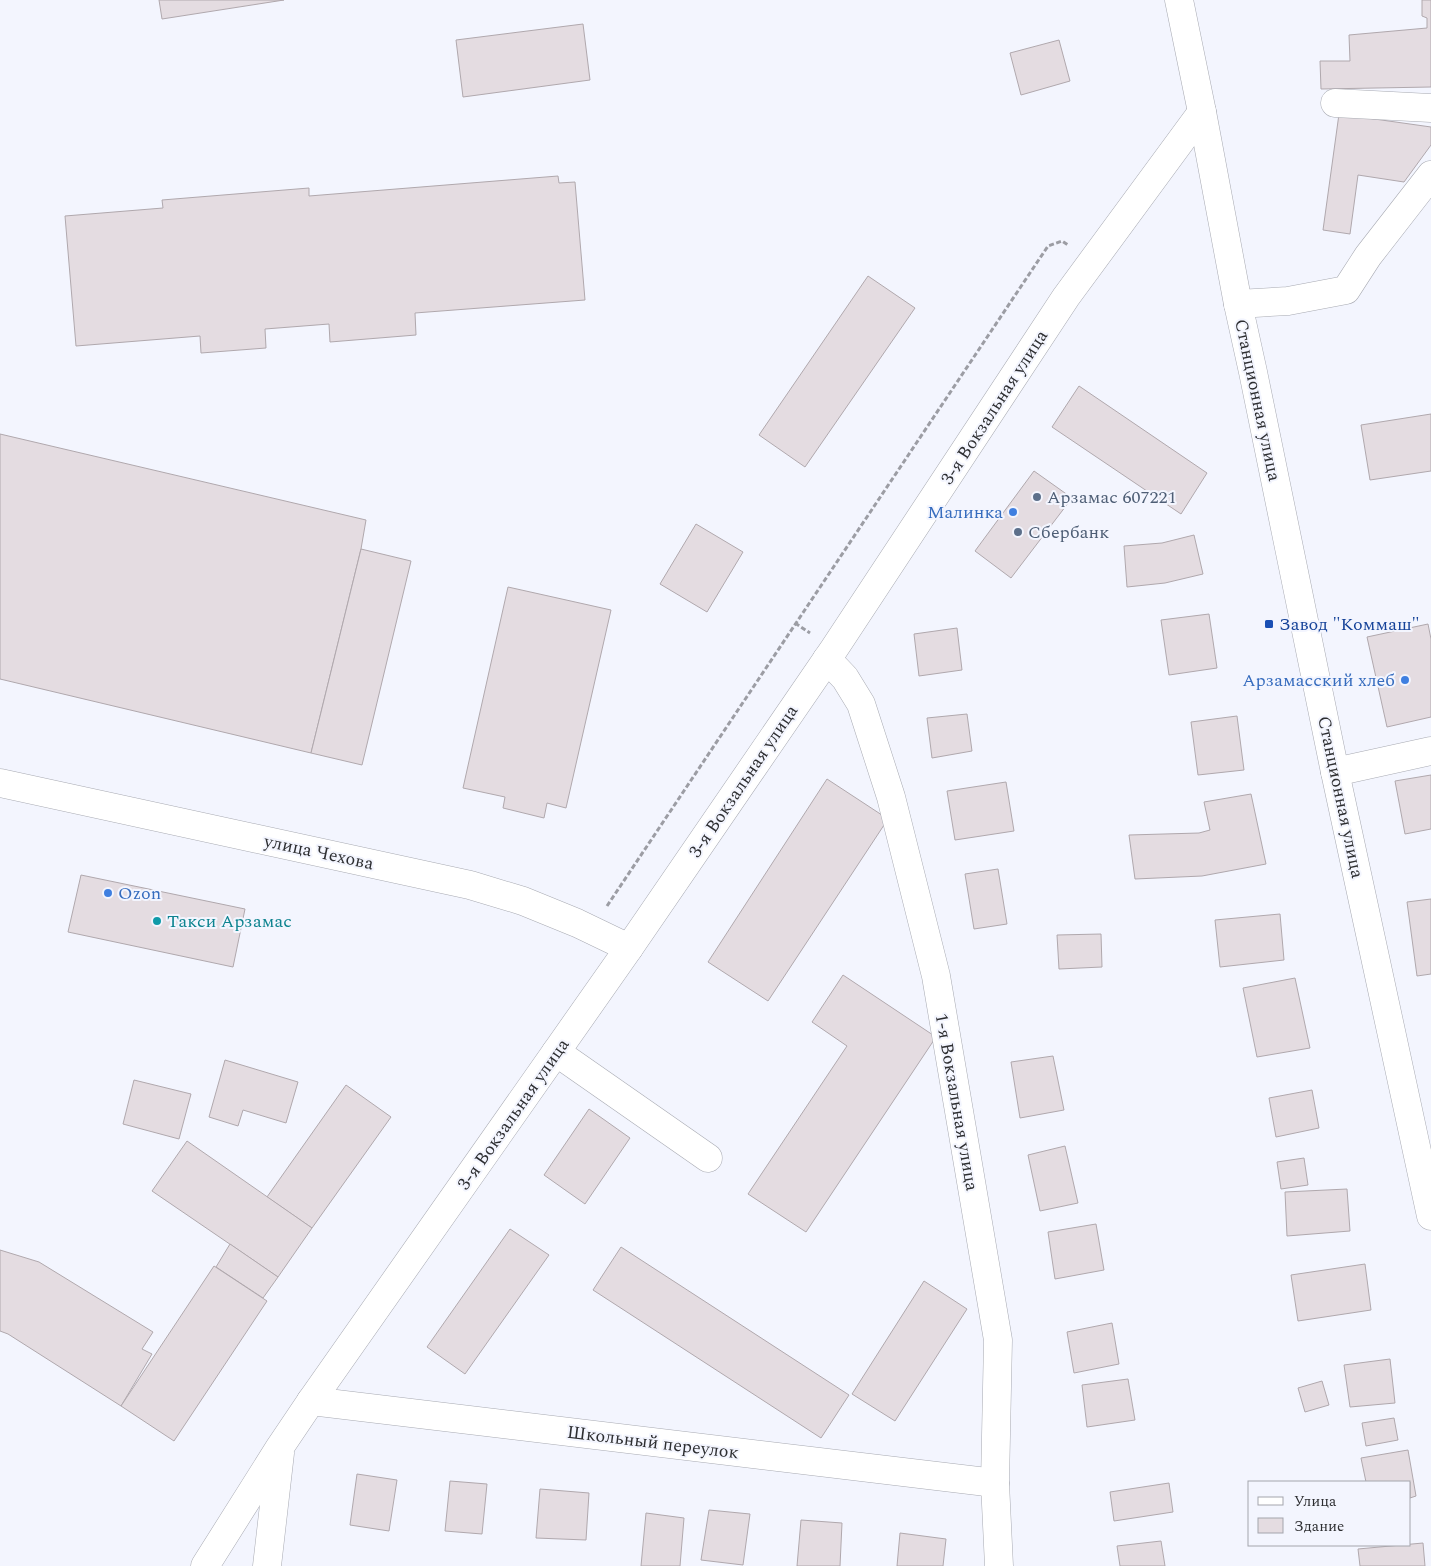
<svg xmlns="http://www.w3.org/2000/svg" width="1431" height="1566" viewBox="0 0 1431 1566" font-family="Spectral,serif">
	<style>
		.building { fill: #e4dce1; stroke: #b0a8ad }
		.lines { fill: none; stroke-linecap: round; stroke-linejoin: round }
		.minor-casing { stroke: #a8aab2; stroke-width: 29 }
		.path { stroke: #9c9da4; stroke-width: 3; stroke-dasharray: 5 2.5; stroke-linecap: butt }
		.minor { stroke: #fff; stroke-width: 28 }
		.service-dot { fill: #5c6f8a; stroke: #f3f5fe; stroke-width: 2 }
		.shop-dot { fill: #3f7fe0; stroke: #f3f5fe; stroke-width: 2 }
		.transit-dot { fill: #1a4fb4; stroke: #f3f5fe; stroke-width: 2 }
		.culture-dot { fill: #0f9aa8; stroke: #f3f5fe; stroke-width: 2 }
		.labels { text-anchor: middle; stroke-width: 4; stroke-linejoin: round; paint-order: stroke }
		.street-label { font-size: 18px; fill: #2d2e31; stroke: #f3f5fe }
		.service-label { font-size: 18px; fill: #4e5e75; stroke: #f3f5fe; text-anchor: start }
		.shop-label { font-size: 18px; fill: #366cbe; stroke: #f3f5fe; text-anchor: end }
		.transit-label { font-size: 18px; fill: #164399; stroke: #f3f5fe; text-anchor: start }
		.culture-label { font-size: 18px; fill: #0d838f; stroke: #f3f5fe; text-anchor: start }
	</style>
	<rect width="100%" height="100%" fill="#f3f5fe"/>
	<!-- building -->
	<g class="building">
		<polygon points="159,0 284,0 162,19"/>
		<polygon points="1422,0 1431,0 1431,87 1321,89 1320,61 1350,61 1349,35 1427,28 1427,18 1422,16"/>
		<polygon points="583,24 590,80 463,97 456,40"/>
		<polygon points="1059,40 1070,81 1021,95 1010,53"/>
		<polygon points="1339,114 1431,127 1431,145 1404,182 1358,175 1350,234 1323,230"/>
		<polygon points="558,176 559,183 575,182 585,300 415,313 416,335 330,342 329,324 265,329 266,348 201,353 200,336 76,346 65,216 163,208 162,200 309,188 309,196"/>
		<polygon points="868,276 915,308 805,467 759,435"/>
		<polygon points="1079,386 1207,473 1181,514 1052,427"/>
		<polygon points="1431,414 1431,471 1370,480 1361,425"/>
		<polygon points="0,434 366,520 361,549 311,753 0,679"/>
		<polygon points="1034,471 1072,498 1011,578 975,551"/>
		<polygon points="696,524 743,552 707,612 660,584"/>
		<polygon points="1194,535 1203,574 1165,583 1127,587 1124,546 1162,543"/>
		<polygon points="361,549 411,561 362,765 311,753"/>
		<polygon points="508,587 611,610 566,808 547,803 544,818 503,808 505,797 463,788"/>
		<polygon points="1209,614 1217,668 1169,675 1161,620"/>
		<polygon points="1428,624 1431,639 1431,717 1387,727 1367,637"/>
		<polygon points="957,628 962,670 919,676 914,634"/>
		<polygon points="967,714 972,751 932,758 927,718"/>
		<polygon points="1237,716 1244,770 1198,775 1191,722"/>
		<polygon points="1431,775 1431,829 1405,834 1395,781"/>
		<polygon points="827,779 888,819 768,1001 708,962"/>
		<polygon points="1006,782 1014,831 955,840 947,791"/>
		<polygon points="1251,794 1266,864 1202,876 1135,879 1129,835 1199,833 1210,830 1204,802"/>
		<polygon points="998,869 1007,924 974,929 965,874"/>
		<polygon points="81,875 245,909 233,967 68,932"/>
		<polygon points="1431,899 1431,974 1417,976 1407,902"/>
		<polygon points="1280,914 1284,960 1220,967 1215,920"/>
		<polygon points="1101,934 1102,967 1059,969 1057,935"/>
		<polygon points="843,975 936,1037 806,1232 748,1194 847,1046 812,1022"/>
		<polygon points="1295,978 1310,1048 1257,1057 1243,988"/>
		<polygon points="1053,1056 1064,1110 1020,1118 1011,1062"/>
		<polygon points="225,1060 298,1082 286,1123 243,1110 238,1126 209,1117"/>
		<polygon points="134,1080 191,1094 179,1139 123,1124"/>
		<polygon points="346,1085 391,1117 312,1228 267,1197"/>
		<polygon points="1312,1090 1319,1128 1276,1137 1269,1098"/>
		<polygon points="589,1109 630,1138 585,1204 544,1175"/>
		<polygon points="187,1141 312,1228 278,1277 152,1191"/>
		<polygon points="1065,1146 1078,1203 1040,1211 1028,1155"/>
		<polygon points="1304,1158 1308,1185 1281,1189 1277,1162"/>
		<polygon points="1347,1189 1350,1231 1287,1236 1285,1192"/>
		<polygon points="1096,1224 1104,1270 1055,1279 1048,1232"/>
		<polygon points="510,1229 549,1255 465,1374 427,1347"/>
		<polygon points="230,1244 278,1277 263,1298 216,1267"/>
		<polygon points="621,1247 849,1395 821,1438 593,1290"/>
		<polygon points="0,1250 39,1262 153,1332 142,1349 152,1354 121,1406 8,1334 0,1331"/>
		<polygon points="1365,1264 1371,1310 1298,1321 1291,1275"/>
		<polygon points="214,1266 267,1301 174,1441 121,1406"/>
		<polygon points="924,1281 967,1309 895,1421 852,1394"/>
		<polygon points="1112,1323 1119,1364 1074,1373 1067,1332"/>
		<polygon points="1390,1359 1395,1403 1350,1407 1344,1365"/>
		<polygon points="1128,1379 1135,1420 1087,1427 1082,1385"/>
		<polygon points="1322,1381 1329,1405 1305,1412 1298,1388"/>
		<polygon points="1394,1418 1398,1440 1366,1446 1362,1423"/>
		<polygon points="1408,1450 1416,1496 1410,1498 1410,1482 1366,1482 1361,1458"/>
		<polygon points="357,1474 397,1480 389,1531 350,1525"/>
		<polygon points="450,1481 487,1484 482,1534 445,1531"/>
		<polygon points="1169,1483 1173,1512 1114,1521 1110,1492"/>
		<polygon points="540,1489 589,1493 586,1540 536,1538"/>
		<polygon points="709,1510 750,1514 743,1565 701,1560"/>
		<polygon points="646,1513 684,1518 680,1566 641,1566"/>
		<polygon points="801,1520 842,1523 840,1566 797,1566"/>
		<polygon points="900,1533 946,1539 943,1566 897,1566"/>
		<polygon points="1161,1541 1165,1566 1120,1566 1117,1546"/>
		<polygon points="1423,1543 1425,1566 1360,1566 1358,1549"/>
	</g>
	<g class="lines">
		<!-- minor casing -->
		<g class="minor-casing">
			<g id="minor">
				<polyline points="1179,0 1202,112 1238,304 1253,372 1335,772 1431,1216"/>
				<polyline points="1335,103 1431,108"/>
				<polyline points="1238,304 1288,301 1346,290 1368,256 1431,175"/>
				<polyline points="827,659 845,678 861,704 891,797 936,976 998,1340 995,1483 999,1566"/>
				<polyline points="1335,772 1431,751"/>
				<polyline points="0,783 470,885 523,901 577,923 629,948"/>
				<polyline points="556,1052 708,1158"/>
				<polyline points="311,1401 995,1483"/>
				<polyline points="205,1566 280,1447 311,1401 629,948 834,649 1066,297 1202,112"/>
				<polyline points="267,1566 280,1453"/>
			</g>
		</g>
		<!-- path -->
		<g class="path">
			<polyline points="795,623 810,633"/>
			<polyline points="607,906 1048,246 1062,241 1068,245"/>
		</g>
		<!-- minor -->
		<use href="#minor" class="minor"/>
	</g>
	<!-- markers -->
	<g class="service-dot">
		<circle cx="1037" cy="497" r="5"/>
		<circle cx="1018" cy="532" r="5"/>
	</g>
	<g class="shop-dot">
		<circle cx="1013" cy="512" r="5"/>
		<circle cx="1405" cy="680" r="5"/>
		<circle cx="108" cy="893" r="5"/>
	</g>
	<rect class="transit-dot" x="1264" y="619" width="10" height="10" rx="2.5"/>
	<circle class="culture-dot" cx="157" cy="921" r="5"/>
	<g class="labels">
		<!-- street labels -->
		<g class="street-label">
			<text transform="translate(1258 400) rotate(78)" y="6">Станционная улица</text>
			<text transform="translate(994 407) rotate(-57)" y="6">3-я Вокзальная улица</text>
			<text transform="translate(743 781) rotate(-56)" y="6">3-я Вокзальная улица</text>
			<text transform="translate(1341 797) rotate(78)" y="6">Станционная улица</text>
			<text transform="translate(319 852) rotate(12)" y="6">улица Чехова</text>
			<text transform="translate(957 1102) rotate(80)" y="6">1-я Вокзальная улица</text>
			<text transform="translate(513 1114) rotate(-55)" y="6">3-я Вокзальная улица</text>
			<text transform="translate(653 1442) rotate(7)" y="6">Школьный переулок</text>
		</g>
		<!-- service labels -->
		<g class="service-label">
			<text x="1047" y="503">Арзамас 607221</text>
			<text x="1028" y="538">Сбербанк</text>
		</g>
		<!-- shop labels -->
		<g class="shop-label">
			<text x="1003" y="518">Малинка</text>
			<text x="1395" y="686">Арзамасский хлеб</text>
			<text x="118" y="899" text-anchor="start">Ozon</text>
		</g>
		<!-- transit labels -->
		<g class="transit-label">
			<text x="1279" y="630">Завод "Коммаш"</text>
		</g>
		<!-- culture labels -->
		<g class="culture-label">
			<text x="167" y="927">Такси Арзамас</text>
		</g>
	</g>
	<!-- legend -->
	<rect x="1248" y="1481" width="162" height="65" fill="#f3f5fe" stroke="#a4a5ac"/>
	<rect x="1258" y="1497" width="25" height="8" fill="#ffffff" stroke="#a4a5ac"/>
	<text x="1294" y="1506" font-size="15" fill="#2d2e31">Улица</text>
	<rect x="1258" y="1518" width="25" height="15" fill="#e4dce1" stroke="#a4a5ac"/>
	<text x="1294" y="1531" font-size="15" fill="#2d2e31">Здание</text>
</svg>
